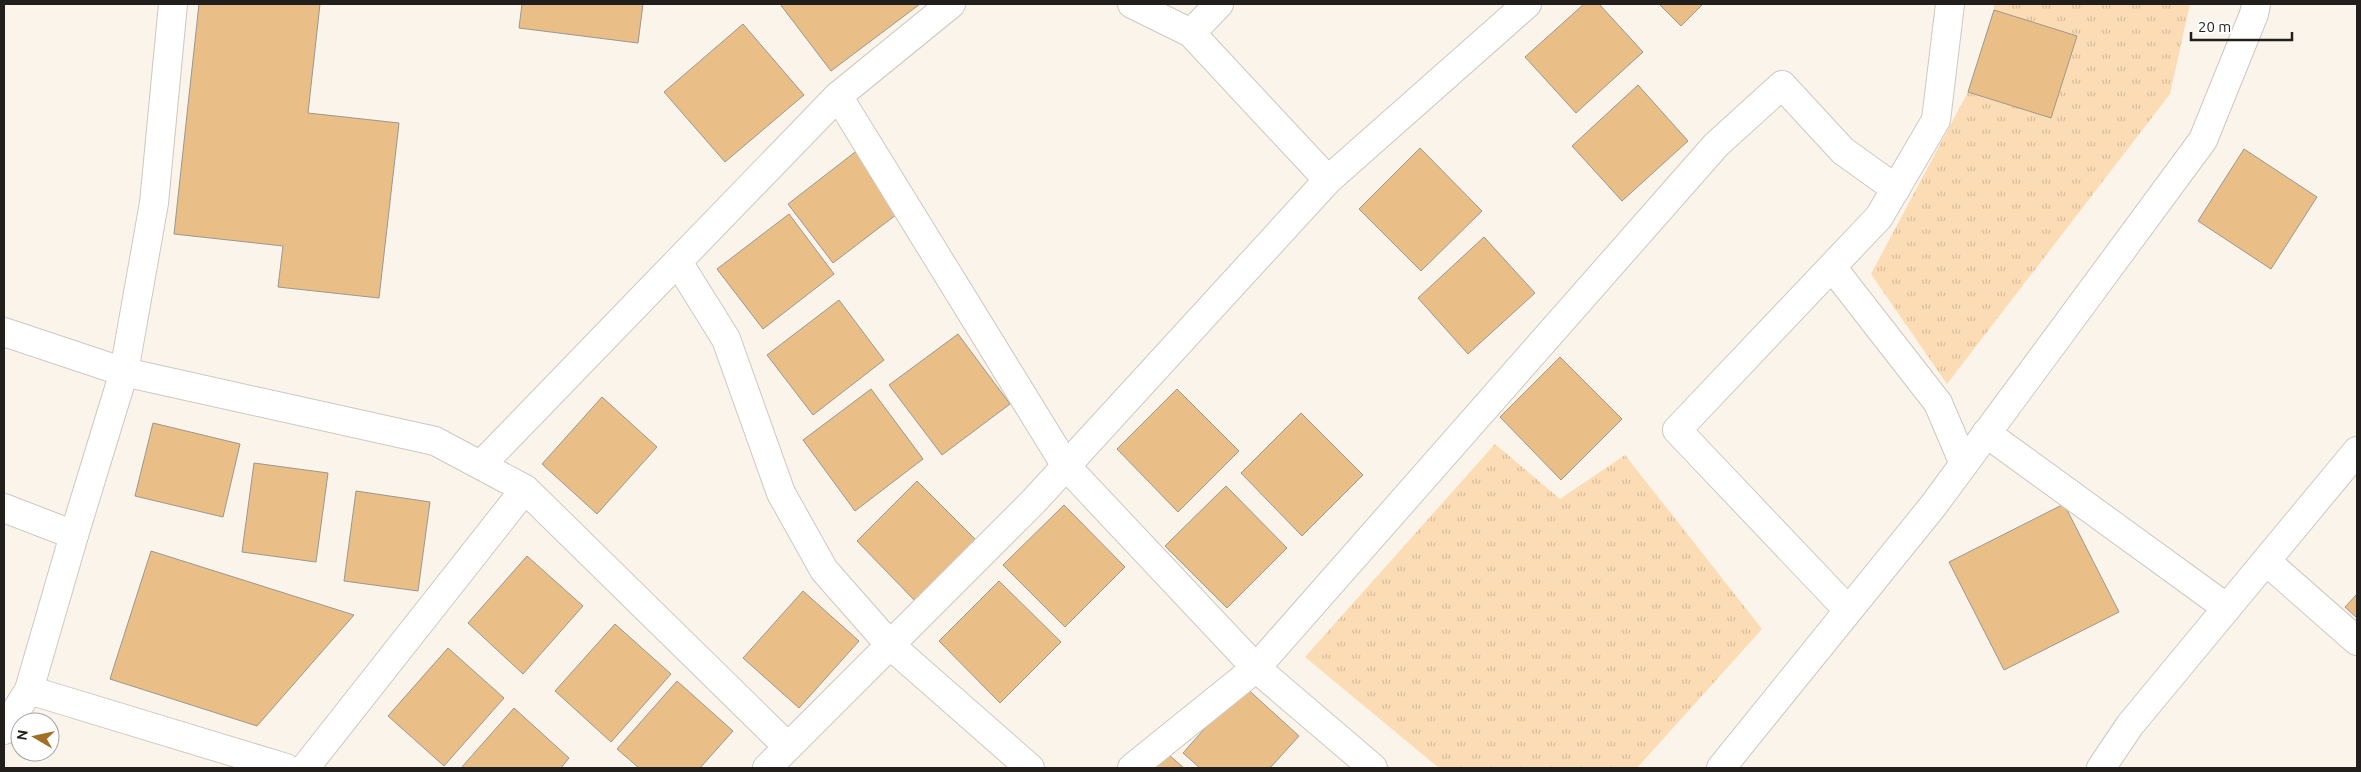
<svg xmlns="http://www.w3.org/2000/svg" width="2361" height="772" viewBox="0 0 2361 772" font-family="Ubuntu,sans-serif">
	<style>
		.grass { fill: url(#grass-tufts) }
		.building { fill: #e9bf87; stroke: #9c978f }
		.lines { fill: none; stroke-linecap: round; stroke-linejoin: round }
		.minor-casing { stroke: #cec8c0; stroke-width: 30 }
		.minor { stroke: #fff; stroke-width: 28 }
	</style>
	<defs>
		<pattern id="grass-tufts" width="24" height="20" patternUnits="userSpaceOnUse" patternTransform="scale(1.25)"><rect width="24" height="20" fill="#fcdcb4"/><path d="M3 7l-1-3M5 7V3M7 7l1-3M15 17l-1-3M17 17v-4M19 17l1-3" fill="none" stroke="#d8bc9a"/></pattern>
	</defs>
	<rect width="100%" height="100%" fill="#faf4eb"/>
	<!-- grass -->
	<g class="grass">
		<polygon points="1994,4 2190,4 2170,94 1947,384 1871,274 1968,92 2051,118 2077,36 1994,10"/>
		<polygon points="1495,444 1560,499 1625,455 1762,629 1637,768 1439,768 1305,657"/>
	</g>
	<!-- building -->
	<g class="building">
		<polygon points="199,4 320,4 308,113 399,123 379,298 278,287 283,246 174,234"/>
		<polygon points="522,4 643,4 638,43 519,28"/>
		<polygon points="780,4 920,4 831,71"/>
		<polygon points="1584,4 1599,4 1643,52 1576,113 1525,57"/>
		<polygon points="1659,4 1703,4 1681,26"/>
		<polygon points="1994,10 2077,36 2051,118 1968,92"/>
		<polygon points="743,24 804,95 725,162 664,92"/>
		<polygon points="1638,85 1688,141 1622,201 1572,146"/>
		<polygon points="1420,148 1482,211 1421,271 1359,209"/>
		<polygon points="859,149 905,208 833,263 788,204"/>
		<polygon points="2244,149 2317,197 2271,269 2198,221"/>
		<polygon points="789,214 834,274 763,329 717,269"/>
		<polygon points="1484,237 1535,293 1468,354 1418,298"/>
		<polygon points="839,300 884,360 813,415 767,355"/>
		<polygon points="958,334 1010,404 942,455 889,385"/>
		<polygon points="1560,357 1622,419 1561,480 1500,417"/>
		<polygon points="871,389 923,459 855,511 803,440"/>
		<polygon points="1177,389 1239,451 1178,512 1117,449"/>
		<polygon points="602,397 657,447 597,514 542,464"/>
		<polygon points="1301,413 1363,475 1302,536 1241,473"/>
		<polygon points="153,423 240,444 223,517 135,496"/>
		<polygon points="254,463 328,473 316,562 242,552"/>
		<polygon points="917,481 979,543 918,604 857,541"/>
		<polygon points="1226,486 1287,548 1227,608 1165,546"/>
		<polygon points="356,491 430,502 418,591 344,581"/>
		<polygon points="2064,504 2119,612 2004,670 1949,562"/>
		<polygon points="1064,505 1125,567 1065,627 1003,565"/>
		<polygon points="151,551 354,615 257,726 110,679"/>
		<polygon points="527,556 583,606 523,674 468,623"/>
		<polygon points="999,581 1061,642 1000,703 939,641"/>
		<polygon points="803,591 859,641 799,708 743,658"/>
		<polygon points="2357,594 2357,618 2345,607"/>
		<polygon points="615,624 671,674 611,742 555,691"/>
		<polygon points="448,648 504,698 444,766 388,716"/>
		<polygon points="677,681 733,731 700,768 639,768 617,749"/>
		<polygon points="1243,685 1299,736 1270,768 1200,768 1183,753"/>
		<polygon points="514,708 569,758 561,768 461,768"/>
		<polygon points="1162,749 1184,768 1145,768"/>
	</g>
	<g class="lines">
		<!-- minor casing -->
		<g class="minor-casing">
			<g id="minor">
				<polyline points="1132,4 1191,33 1328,180"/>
				<polyline points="1191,33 1219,4"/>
				<polyline points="838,96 1066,466 1256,668 1373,768"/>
				<polyline points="678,262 726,339 781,493 824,570 890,645 1030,768"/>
				<polyline points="1832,267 1938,403 1964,464"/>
				<polyline points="4,332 124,372 435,441 525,489 787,746"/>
				<polyline points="1986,433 2227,608"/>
				<polyline points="481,465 838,96 951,4"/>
				<polyline points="4,508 74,535"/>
				<polyline points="2266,561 2357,641"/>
				<polyline points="1848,610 1677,430 1879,217 1936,120 1950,4"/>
				<polyline points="29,690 286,768"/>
				<polyline points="4,730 29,690 74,535 124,372 154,203 173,4"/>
				<polyline points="305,768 525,489"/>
				<polyline points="767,768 1034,501 1328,180 1527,4"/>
				<polyline points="1132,768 1256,668 1716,145 1782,85 1843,151 1896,189"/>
				<polyline points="1721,768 1933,506 2203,140 2254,14 2256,4"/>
				<polyline points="2101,768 2130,725 2357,451"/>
			</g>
		</g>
		<!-- minor -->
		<use href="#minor" class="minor"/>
	</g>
	<!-- border -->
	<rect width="2361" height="772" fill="none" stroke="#211e1b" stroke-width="10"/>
	<!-- north arrow -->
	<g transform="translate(35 737) rotate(279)"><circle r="24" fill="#ffffff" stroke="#a6a5a4"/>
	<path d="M0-4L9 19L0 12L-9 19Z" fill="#a07024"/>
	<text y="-8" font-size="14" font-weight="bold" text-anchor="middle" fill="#211e1b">N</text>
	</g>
	<!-- scale -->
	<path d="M2191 32v8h101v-8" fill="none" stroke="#211e1b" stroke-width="2.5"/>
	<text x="2198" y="32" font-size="15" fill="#211e1b" stroke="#ffffff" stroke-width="4" paint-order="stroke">20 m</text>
</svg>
